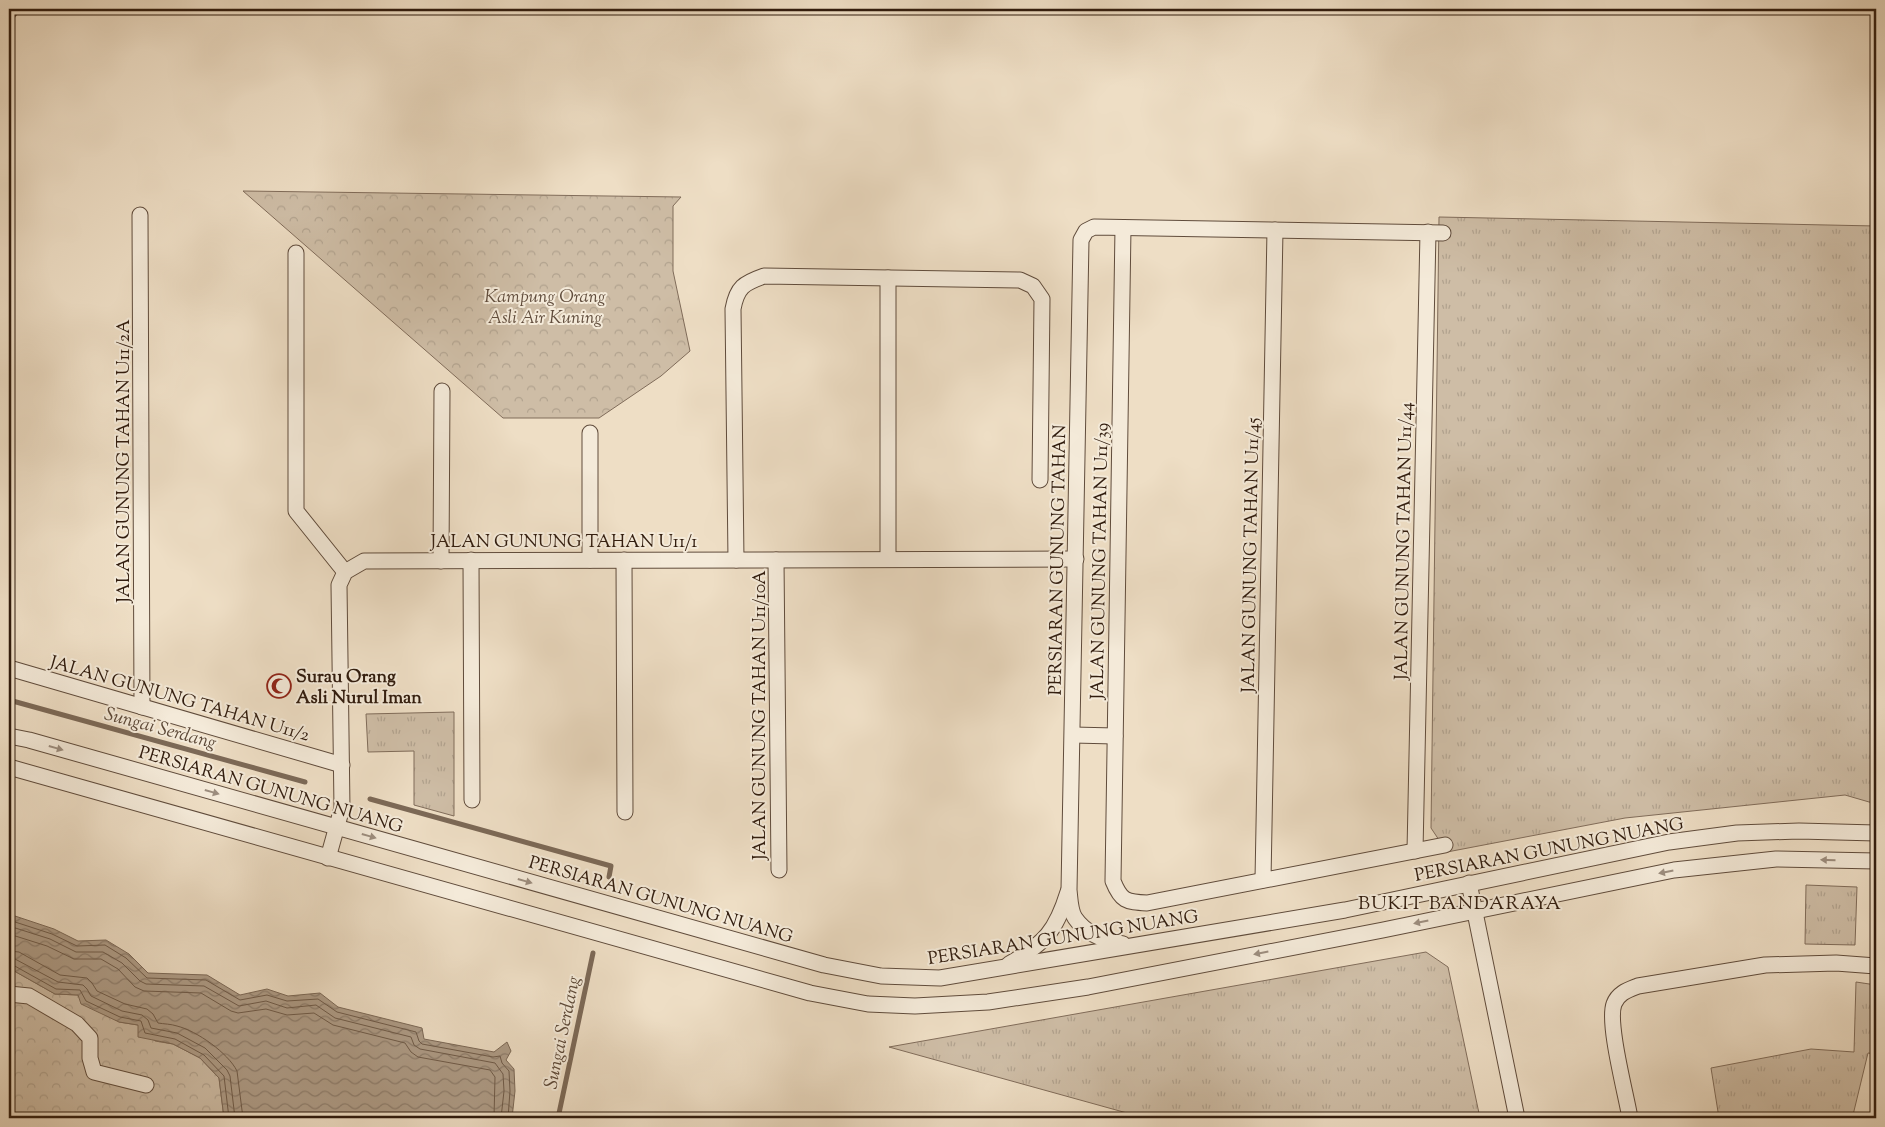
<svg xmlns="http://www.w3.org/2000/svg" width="1885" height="1127" viewBox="0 0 1885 1127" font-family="'Sorts Mill Goudy',serif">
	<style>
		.grass { fill: url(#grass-tufts); stroke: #806c5a }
		.forest { fill: url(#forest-crowns); stroke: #806c5a }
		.water { fill: url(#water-waves); stroke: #7c6957 }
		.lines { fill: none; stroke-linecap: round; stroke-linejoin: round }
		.shore { stroke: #705c4a; stroke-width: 1 }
		.stream { stroke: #7c6957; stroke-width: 5 }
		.minor-casing { stroke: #604c3c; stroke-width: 17 }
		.minor { stroke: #f4ead9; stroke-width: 15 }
		.oneway { fill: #9c8d7e }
		.labels { text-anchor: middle; stroke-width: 4; stroke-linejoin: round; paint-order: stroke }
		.park-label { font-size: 18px; font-style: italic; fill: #604c3c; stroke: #f4ead9 }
		.street-label { font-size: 18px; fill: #311c0e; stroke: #f4ead9 }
		.poi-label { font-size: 18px; font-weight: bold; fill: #311c0e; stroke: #f4ead9; text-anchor: start }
		.water-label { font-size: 19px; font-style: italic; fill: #5d4938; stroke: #f4ead9 }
		.neighbourhood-label { font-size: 19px; letter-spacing: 1px; fill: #311c0e; stroke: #f4ead9 }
	</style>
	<defs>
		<pattern id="grass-tufts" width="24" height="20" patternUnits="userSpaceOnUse" patternTransform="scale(1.25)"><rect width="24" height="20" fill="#cebda6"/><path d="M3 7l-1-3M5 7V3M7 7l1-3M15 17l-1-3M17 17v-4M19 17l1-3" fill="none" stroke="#b1a28e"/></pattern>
		<pattern id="forest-crowns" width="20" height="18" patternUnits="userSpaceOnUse" patternTransform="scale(1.25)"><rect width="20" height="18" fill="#cebda6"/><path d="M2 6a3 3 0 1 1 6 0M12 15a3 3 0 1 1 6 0" fill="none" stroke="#b1a28e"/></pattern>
		<pattern id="water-waves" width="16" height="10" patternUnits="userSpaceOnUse" patternTransform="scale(1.25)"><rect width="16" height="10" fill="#ae9c87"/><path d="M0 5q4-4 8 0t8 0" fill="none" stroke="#8e7e6d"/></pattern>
	</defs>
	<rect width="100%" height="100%" fill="#eedec5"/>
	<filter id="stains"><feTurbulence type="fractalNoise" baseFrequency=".004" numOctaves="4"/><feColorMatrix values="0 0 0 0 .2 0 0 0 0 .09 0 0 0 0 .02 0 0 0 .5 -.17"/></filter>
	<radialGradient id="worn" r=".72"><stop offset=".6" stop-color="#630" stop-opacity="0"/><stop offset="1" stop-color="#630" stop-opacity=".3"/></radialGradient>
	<!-- grass -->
	<g class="grass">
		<polygon points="1439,217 1876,226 1876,804 1845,795 1625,818 1447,852 1431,828"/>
		<polygon points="454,712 454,816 414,805 414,751 368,752 366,714"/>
		<polygon points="1806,885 1857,887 1855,945 1805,944"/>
		<polygon points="1426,952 1448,967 1480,1118 1145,1118 889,1047"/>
		<polygon points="1856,982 1876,985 1876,1054 1868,1053 1853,1115 1824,1118 1719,1118 1711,1068 1811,1049 1854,1052"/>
	</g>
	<!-- forest -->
	<g class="forest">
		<polygon points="243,191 681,197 673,206 673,271 690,351 661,376 599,418 503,418"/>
		<polygon points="9,968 55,994 78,995 119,1022 138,1025 155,1041 173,1044 200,1058 219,1078 224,1118 9,1118"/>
	</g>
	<!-- water -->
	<polygon class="water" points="9,914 54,929 78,941 106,940 129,954 148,973 207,975 240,995 267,989 288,996 320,993 338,1007 422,1028 424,1039 494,1052 507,1042 511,1051 506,1060 514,1069 515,1091 512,1118 224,1118 219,1078 200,1058 173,1044 138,1037 138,1025 119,1022 81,1004 78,995 55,994 9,968"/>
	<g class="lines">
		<!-- shore -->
		<g class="shore">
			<polyline points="9,920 52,934 77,946 105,945 126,958 147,978 206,980 240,1000 267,995 287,1001 318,999 337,1012 416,1032 419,1041 422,1044 493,1057 500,1056 502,1063 509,1071 510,1091 508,1118"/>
			<polyline points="9,926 50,939 76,952 103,952 122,963 140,981 146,984 204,986 239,1006 266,1001 287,1008 316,1005 335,1018 411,1037 414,1045 420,1049 495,1063 503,1074 504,1091 501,1118"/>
			<polyline points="9,934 47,946 74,959 101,959 118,969 135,987 144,991 201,993 231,1011 238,1013 266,1009 287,1015 314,1013 333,1025 405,1043 411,1052 418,1057 490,1070 495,1077 494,1118"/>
			<path d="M9 951 19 952 60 975 87 978 92 983 97 991 125 1004 147 1009 153 1014 158 1023C164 1024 171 1024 177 1026 197 1031 228 1053 237 1071L243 1118"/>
			<polyline points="9,958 15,959 58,982 83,985 87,989 91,996 122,1011 142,1015 148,1020 151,1028 177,1033 205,1048 227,1070 230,1076 235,1118"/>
			<polyline points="9,964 13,965 56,989 80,990 86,1001 120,1017 141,1021 145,1033 175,1039 204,1055 224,1076 229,1118"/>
		</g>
		<!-- stream -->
		<g class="stream">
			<polyline points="9,21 19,9"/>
			<polyline points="9,700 305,782"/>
			<polyline points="370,799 611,866 609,877"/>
			<polyline points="558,1118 593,953"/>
		</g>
		<!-- minor casing -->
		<g class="minor-casing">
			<g id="minor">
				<polyline points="140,215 142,707"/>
				<path d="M1123 228 1113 881C1121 901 1126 902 1147 903L1445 845"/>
				<polyline points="296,253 296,511 345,572"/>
				<polyline points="888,278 888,559"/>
				<polyline points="590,433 590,560"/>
				<polyline points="471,560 472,800"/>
				<polyline points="624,560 625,812"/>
				<path d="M736 560 733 309C737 287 744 283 764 276L1020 280 1033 286 1042 299 1040 480"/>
				<polyline points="776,560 779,870"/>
				<polyline points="441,561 442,391"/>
				<polyline points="9,668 342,765"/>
				<polyline points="1073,735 1115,736"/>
				<polyline points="9,736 29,740 824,965 881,976 940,978 1345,910 1669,842 1737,833 1799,831 1876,833"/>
				<polyline points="9,767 810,993 868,1004 915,1006 988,1002 1088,987 1383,930 1674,870 1776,859 1876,861"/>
				<polyline points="1415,851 1428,232"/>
				<polyline points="328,858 342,808 339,585 345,572 364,561 1076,559"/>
				<polyline points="1263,880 1275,230"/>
				<polyline points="1469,883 1517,1118"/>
				<path d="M1123 944C1105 941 1086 934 1075 918 1070 911 1070 898 1069 890L1081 240 1086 231 1094 227 1443 233"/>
				<path d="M1009 964C1045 943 1056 931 1068 892"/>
				<polyline points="9,994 29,996 77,1024 90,1038 90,1058 94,1072 146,1085"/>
				<path d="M1630 1118C1626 1094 1607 1023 1614 1004 1618 993 1628 990 1638 986L1765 965 1836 963 1876 966"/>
			</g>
		</g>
		<!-- minor -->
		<use href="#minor" class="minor"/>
	</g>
	<!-- one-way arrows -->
	<defs><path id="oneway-solid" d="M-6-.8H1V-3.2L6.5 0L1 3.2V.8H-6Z" transform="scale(1.25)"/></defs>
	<g class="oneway">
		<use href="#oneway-solid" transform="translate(56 748) rotate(16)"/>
		<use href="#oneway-solid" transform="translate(212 792) rotate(16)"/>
		<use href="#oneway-solid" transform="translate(369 836) rotate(16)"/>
		<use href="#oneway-solid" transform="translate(1828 860) rotate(-179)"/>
		<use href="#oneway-solid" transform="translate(1666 872) rotate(169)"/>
		<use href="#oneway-solid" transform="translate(525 881) rotate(16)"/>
		<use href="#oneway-solid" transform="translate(1421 922) rotate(168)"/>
		<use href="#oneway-solid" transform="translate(1261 953) rotate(169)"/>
	</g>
	<!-- icons -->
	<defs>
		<g id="mosque-ring" transform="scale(1.25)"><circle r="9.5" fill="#f4ead9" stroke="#8f2418" stroke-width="1.5"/><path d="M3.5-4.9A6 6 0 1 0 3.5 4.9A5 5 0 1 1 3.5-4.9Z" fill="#8f2418"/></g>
	</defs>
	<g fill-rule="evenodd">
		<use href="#mosque-ring" x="279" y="686"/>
	</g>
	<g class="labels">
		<!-- park labels -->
		<g class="park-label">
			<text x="545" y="302">Kampung Orang<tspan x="545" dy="21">Asli Air Kuning</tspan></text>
		</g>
		<!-- street labels -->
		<g class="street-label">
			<text transform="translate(123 461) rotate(-90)" y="6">JALAN GUNUNG TAHAN U11/2A</text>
			<text x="564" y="547">JALAN GUNUNG TAHAN U11/1</text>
			<text transform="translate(1403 541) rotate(-89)" y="6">JALAN GUNUNG TAHAN U11/44</text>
			<text transform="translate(1250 555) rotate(-89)" y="6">JALAN GUNUNG TAHAN U11/45</text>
			<text transform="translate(1057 560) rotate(-89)" y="6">PERSIARAN GUNUNG TAHAN</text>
			<text transform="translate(1099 561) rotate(-89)" y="6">JALAN GUNUNG TAHAN U11/39</text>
			<text transform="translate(180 698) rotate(16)" y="6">JALAN GUNUNG TAHAN U11/2</text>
			<text transform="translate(759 715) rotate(-90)" y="6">JALAN GUNUNG TAHAN U11/10A</text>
			<text transform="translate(271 789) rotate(16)" y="6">PERSIARAN GUNUNG NUANG</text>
			<text transform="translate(1549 849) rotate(-11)" y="6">PERSIARAN GUNUNG NUANG</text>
			<text transform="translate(661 899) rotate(16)" y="6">PERSIARAN GUNUNG NUANG</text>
			<text transform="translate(1063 937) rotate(-9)" y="6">PERSIARAN GUNUNG NUANG</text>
		</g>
		<!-- poi labels -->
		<g class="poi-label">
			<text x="296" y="682">Surau Orang<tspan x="296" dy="21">Asli Nurul Iman</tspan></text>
		</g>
		<!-- water labels -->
		<g class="water-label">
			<text transform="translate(161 727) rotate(15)" y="7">Sungai Serdang</text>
			<text transform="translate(561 1032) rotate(-78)" y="7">Sungai Serdang</text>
		</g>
		<!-- neighbourhood labels -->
		<g class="neighbourhood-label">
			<text x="1460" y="909">BUKIT BANDARAYA</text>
		</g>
	</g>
	<!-- margin -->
	<rect width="1885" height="1127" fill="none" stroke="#eedec5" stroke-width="30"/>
	<rect x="10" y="10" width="1865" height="1107" fill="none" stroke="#311c0e" stroke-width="2.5"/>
	<rect x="15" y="15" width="1855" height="1097" fill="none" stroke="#311c0e"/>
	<rect width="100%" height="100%" filter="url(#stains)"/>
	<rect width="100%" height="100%" fill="url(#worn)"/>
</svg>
